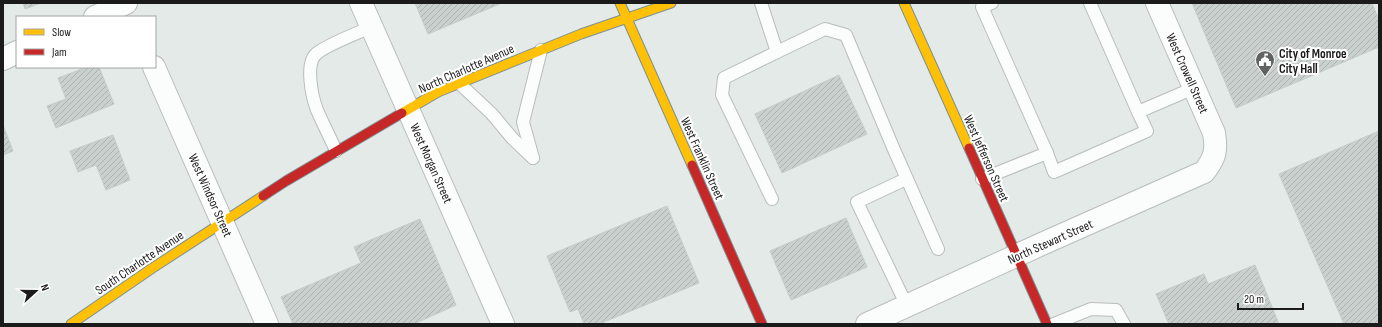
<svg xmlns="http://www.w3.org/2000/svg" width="1382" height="327" viewBox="0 0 1382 327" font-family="'Sofia Sans Condensed',sans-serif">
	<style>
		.building { fill: url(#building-hatch); stroke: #c4cdc9 }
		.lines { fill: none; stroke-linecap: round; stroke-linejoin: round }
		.lane-casing { stroke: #babdbc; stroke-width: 14 }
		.street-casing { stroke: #babdbc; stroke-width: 24 }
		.slow-casing { stroke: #7c9093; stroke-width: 11 }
		.jam-casing { stroke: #7c9093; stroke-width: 11 }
		.lane { stroke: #fbfcfc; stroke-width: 12 }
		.street { stroke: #fbfcfc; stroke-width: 22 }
		.slow { stroke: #ffc107; stroke-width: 9 }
		.jam { stroke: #c62828; stroke-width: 9 }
		.labels { text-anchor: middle; stroke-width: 4; stroke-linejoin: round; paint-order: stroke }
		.poi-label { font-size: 13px; font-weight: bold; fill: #1b1b1b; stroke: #fff; text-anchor: start }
		.street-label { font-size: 13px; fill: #1b1b1b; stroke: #fff }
	</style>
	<defs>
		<pattern id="building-hatch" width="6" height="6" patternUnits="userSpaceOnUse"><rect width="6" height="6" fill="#cad0ce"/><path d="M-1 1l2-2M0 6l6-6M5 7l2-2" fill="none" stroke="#adb2b0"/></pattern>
	</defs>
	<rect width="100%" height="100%" fill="#e3eae8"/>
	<!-- building -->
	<g class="building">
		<polygon points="23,3 41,3 25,9"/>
		<polygon points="415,3 502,3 428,34"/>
		<polygon points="1192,3 1372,3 1379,20 1379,47 1236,108"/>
		<polygon points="87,67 99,67 114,104 56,128 47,106 66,99 58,78"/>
		<polygon points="839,75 867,134 782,173 755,114"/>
		<polygon points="3,125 13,151 3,155"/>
		<polygon points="1379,131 1379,324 1344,324 1279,174"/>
		<polygon points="113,135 130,180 106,190 96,165 78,172 70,151"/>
		<polygon points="667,206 699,283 599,324 584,324 578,309 570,312 547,256"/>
		<polygon points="846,218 867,267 791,300 770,251"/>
		<polygon points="420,219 456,305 414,324 293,324 281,297 361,263 354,247"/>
		<polygon points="1255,265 1279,324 1169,324 1156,294 1204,274 1208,284"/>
	</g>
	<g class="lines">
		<!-- lane casing -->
		<g class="lane-casing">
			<g id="lane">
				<polyline points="761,3 777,52 724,78 722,95 772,199"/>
				<polyline points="1090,3 1138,112 1194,88"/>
				<polyline points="777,52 825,29 846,35 892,145 938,249"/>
				<polyline points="459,83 492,114 512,138 533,158"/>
				<path d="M336 151C330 137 323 124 317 110 312 97 305 64 316 54 326 45 358 33 371 27"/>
				<polyline points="1047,153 1054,172 1147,131 1138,112"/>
				<polyline points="533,158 523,122 541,50"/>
				<polyline points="906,179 857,202 907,306"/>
				<polyline points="982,179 1047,153 982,7 992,3"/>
				<polyline points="1054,324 1091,309 1116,310 1124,324"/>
			</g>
		</g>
		<!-- street casing -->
		<g class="street-casing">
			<g id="street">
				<polyline points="361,3 503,324"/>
				<polyline points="95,17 126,3"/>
				<polyline points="3,59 17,52"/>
				<polyline points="154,67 267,324"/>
				<path d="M867 324 1044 243 1204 172C1215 158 1217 151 1214 133L1157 3"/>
			</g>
		</g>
		<!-- slow casing -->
		<g class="slow-casing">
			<g id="slow">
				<polyline points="620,3 692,165"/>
				<polyline points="904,3 969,148"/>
				<polyline points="402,113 438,92 581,34 671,3"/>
				<polyline points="71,324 151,269 263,196"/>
			</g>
		</g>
		<!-- jam casing -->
		<g class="jam-casing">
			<g id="jam">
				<polyline points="969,148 1047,324"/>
				<polyline points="692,165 762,324"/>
				<polyline points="263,196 286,181 402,113"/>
			</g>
		</g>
		<!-- lane -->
		<use href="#lane" class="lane"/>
		<!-- street -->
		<use href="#street" class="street"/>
		<!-- slow -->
		<use href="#slow" class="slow"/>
		<!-- jam -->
		<use href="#jam" class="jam"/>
	</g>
	<!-- icons -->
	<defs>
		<g id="civic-pin" transform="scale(1)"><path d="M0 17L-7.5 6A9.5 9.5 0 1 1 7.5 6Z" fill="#616363" stroke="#fff"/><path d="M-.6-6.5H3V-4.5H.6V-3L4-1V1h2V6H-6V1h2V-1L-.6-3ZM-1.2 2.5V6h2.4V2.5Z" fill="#fff"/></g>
	</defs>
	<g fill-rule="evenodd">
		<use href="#civic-pin" x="1265" y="60"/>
	</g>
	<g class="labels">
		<!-- poi labels -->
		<g class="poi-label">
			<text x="1279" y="58">City of Monroe<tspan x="1279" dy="15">City Hall</tspan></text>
		</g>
		<!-- street labels -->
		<g class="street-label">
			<text transform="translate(466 68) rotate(-24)" y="5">North Charlotte Avenue</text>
			<text transform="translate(1188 73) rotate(66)" y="5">West Crowell Street</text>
			<text transform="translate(703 158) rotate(66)" y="5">West Franklin Street</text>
			<text transform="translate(987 158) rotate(66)" y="5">West Jefferson Street</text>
			<text transform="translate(432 163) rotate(66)" y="5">West Morgan Street</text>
			<text transform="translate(211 195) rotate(66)" y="5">West Windsor Street</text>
			<text transform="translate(1050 241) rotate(-24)" y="5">North Stewart Street</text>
			<text transform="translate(139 262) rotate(-34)" y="5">South Charlotte Avenue</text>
		</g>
	</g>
	<!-- border -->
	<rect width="1382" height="327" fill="none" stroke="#1b1b1b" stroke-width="8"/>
	<!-- legend -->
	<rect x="16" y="16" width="140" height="52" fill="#ffffff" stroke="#a4a4a4"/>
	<rect x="24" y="29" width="20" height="6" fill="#ffc107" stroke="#a4a4a4"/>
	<text x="52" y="36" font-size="12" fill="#1b1b1b">Slow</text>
	<rect x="24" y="49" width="20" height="6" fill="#c62828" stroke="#a4a4a4"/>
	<text x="52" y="56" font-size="12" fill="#1b1b1b">Jam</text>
	<!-- north arrow -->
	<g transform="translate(36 291) rotate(69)" stroke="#ffffff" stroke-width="3" paint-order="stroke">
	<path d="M0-3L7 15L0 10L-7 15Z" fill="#1b1b1b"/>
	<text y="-6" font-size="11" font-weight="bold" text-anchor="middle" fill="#1b1b1b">N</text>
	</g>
	<!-- scale -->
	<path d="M1238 303v6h65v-6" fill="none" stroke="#1b1b1b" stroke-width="2"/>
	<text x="1244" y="303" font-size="12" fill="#1b1b1b" stroke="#ffffff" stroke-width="3" paint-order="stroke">20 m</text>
</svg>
